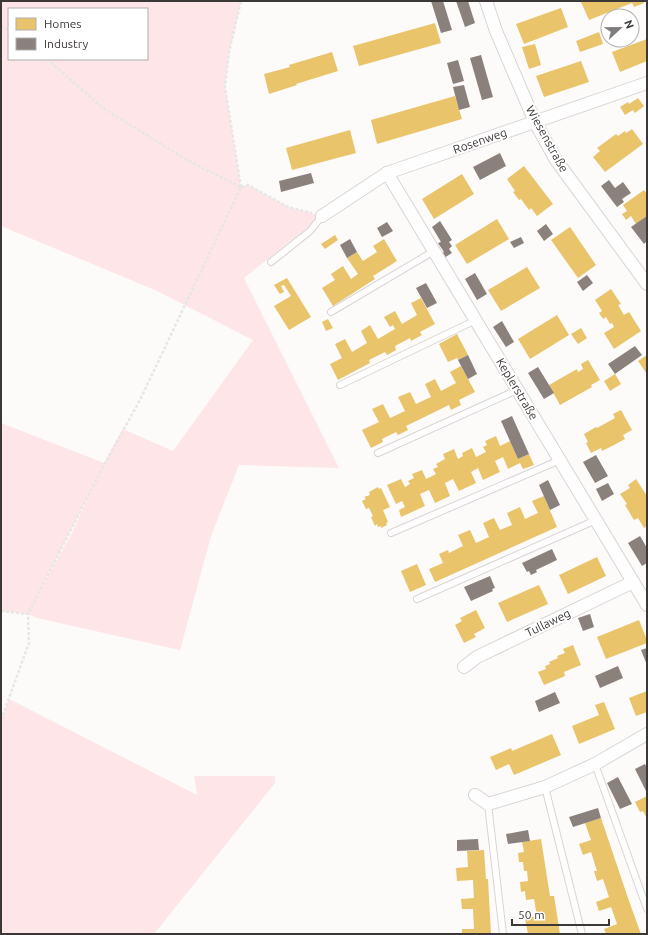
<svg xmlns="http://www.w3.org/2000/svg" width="648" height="935" viewBox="0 0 648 935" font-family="Ubuntu,sans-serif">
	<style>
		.green { fill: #fee5e7; fill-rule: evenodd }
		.homes { fill: #e9c46a }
		.industry { fill: #8a817c }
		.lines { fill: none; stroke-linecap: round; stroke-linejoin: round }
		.service-casing { stroke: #d9d5d5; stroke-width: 8 }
		.minor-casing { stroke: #d9d5d5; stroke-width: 14 }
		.path { stroke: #e7e6e6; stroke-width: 2.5; stroke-dasharray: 3 2; stroke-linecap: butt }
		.service { stroke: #fffefe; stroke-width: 6 }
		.minor { stroke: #fffefe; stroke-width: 12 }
		.labels { text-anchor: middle; stroke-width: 4; stroke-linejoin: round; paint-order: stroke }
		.street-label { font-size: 12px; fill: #3d3838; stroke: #fff }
	</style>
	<rect width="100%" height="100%" fill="#fdfafa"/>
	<!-- green -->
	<g class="green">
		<path d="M1 1H241L229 52 225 87 241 187 248 185 288 207 322 216 244 278 339 468 239 465 211 536 180 650 37 618 28 614 1 611V423L104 463 123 429 173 451 253 340 155 290 1 226ZM9 9H147V59H9ZM96 481 71 535 38 594Z"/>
		<polygon points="9,699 197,795 194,776 275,776 275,783 154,934 1,934 1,720"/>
	</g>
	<!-- homes -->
	<g class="homes">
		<polygon points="583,1 643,1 644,3 634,7 632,3 589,20 581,2"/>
		<polygon points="561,8 568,27 524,44 516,24"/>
		<polygon points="435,23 441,43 359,66 353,46"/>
		<polygon points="599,32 603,44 580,52 576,41"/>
		<polygon points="647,39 647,61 620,72 612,52"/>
		<polygon points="535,44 541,65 529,69 522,47"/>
		<polygon points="332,52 338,71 296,84 297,85 269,94 264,74 290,67 289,65"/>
		<polygon points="581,61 589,82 544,97 536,76"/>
		<polygon points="455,96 462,119 377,144 371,120"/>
		<polygon points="638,98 644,106 635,113 633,110 625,115 620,107 628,102 629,104"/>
		<polygon points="632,129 643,144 605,172 593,157 600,151 597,148 616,134 618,136 625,131 626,133"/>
		<polygon points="350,130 356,153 292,170 286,148"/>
		<polygon points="524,166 553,204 537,216 531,208 529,210 521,199 519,200 513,192 515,191 507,179"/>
		<polygon points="462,174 474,194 434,219 422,199"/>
		<polygon points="644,190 647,194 647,216 636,224 631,216 626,220 622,214 627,211 623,205"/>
		<polygon points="497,219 509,239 467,264 455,245"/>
		<polygon points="570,227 596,265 578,278 551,240"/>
		<polygon points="335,235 338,240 325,249 321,244"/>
		<polygon points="384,239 397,261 373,276 375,279 333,306 322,288 335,280 331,274 343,266 351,279 358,274 347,258 357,252 363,261 377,252 373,246"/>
		<polygon points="527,267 540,288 501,311 488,290"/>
		<polygon points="287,278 311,317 289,330 274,306 291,296 284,285 281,286 284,292 280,294 274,285"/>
		<polygon points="611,289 621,304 618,305 624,315 629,312 641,331 614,349 604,333 614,327 612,323 610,324 606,317 603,319 599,313 602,311 595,300"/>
		<polygon points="421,298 435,324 420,332 422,335 411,341 410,338 395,346 396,350 387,355 385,352 369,360 370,363 338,380 330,364 342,358 335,344 345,339 352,352 367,343 361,331 370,325 378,339 395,329 393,325 390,327 384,317 395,311 402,324 417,315 411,303"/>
		<polygon points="557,315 569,335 530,359 518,339"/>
		<polygon points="328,319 333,328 326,331 322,322"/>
		<polygon points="581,328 587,338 578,344 571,334"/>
		<polygon points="457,334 468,355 458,360 457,358 448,362 439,344"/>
		<polygon points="647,355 647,374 638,361"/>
		<polygon points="588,360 600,380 591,385 592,387 560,405 549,385 577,369 578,372 583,369 581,364"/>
		<polygon points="461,366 475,392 459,400 461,405 451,410 449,405 406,426 408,430 398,435 396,432 382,439 383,442 371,448 362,430 379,422 372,409 383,404 390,418 405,411 398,397 410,392 416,404 431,397 425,384 435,379 441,391 456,383 450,372"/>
		<polygon points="615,374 621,384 610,391 604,381"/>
		<polygon points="621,410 632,430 623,435 625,439 614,445 602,451 601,448 591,453 586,443 588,442 584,434 596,427 597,428 615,418 613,414"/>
		<polygon points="496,436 500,446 510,441 518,459 529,454 534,465 523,469 520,463 508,469 503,457 495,461 500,472 483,480 478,468 471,472 476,483 459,491 453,479 445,483 450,496 435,503 429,490 420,494 425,506 401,517 399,510 405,507 402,501 396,504 387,485 401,479 405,487 410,484 408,481 414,478 412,474 422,470 426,479 436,474 433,469 438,467 436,464 445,459 443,454 454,449 458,459 463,456 462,453 472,448 476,457 486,452 483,447 487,445 485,441"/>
		<polygon points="636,479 647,496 647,526 644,528 638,518 634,520 625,505 627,504 620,494 630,488 628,485"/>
		<polygon points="378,487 379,489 381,488 390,507 383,510 388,522 386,523 387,525 381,528 381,526 378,527 377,524 375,526 371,517 373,516 369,508 366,509 362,501 366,499 364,497 370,495 369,492"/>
		<polygon points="544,496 557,527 435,582 429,569 443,563 439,554 448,550 449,553 463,546 458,535 470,530 476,543 489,537 483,523 494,518 500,530 512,525 507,513 520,507 525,519 538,513 532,501"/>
		<polygon points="597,557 606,576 568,594 559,575"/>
		<polygon points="417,564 426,585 410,592 401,571"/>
		<polygon points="539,585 548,604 507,622 498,603"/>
		<polygon points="476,610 485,628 474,634 476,637 464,643 455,625 462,621 460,618"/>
		<polygon points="639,620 647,640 647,643 606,659 597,637"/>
		<polygon points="573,645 581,665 564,672 565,676 544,685 538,672 546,669 545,666 550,664 549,662 558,658 557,656 565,653 563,649"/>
		<polygon points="647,691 647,712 636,716 629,698"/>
		<polygon points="604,702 615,729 579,744 572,726 599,715 595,705"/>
		<polygon points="552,734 561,755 514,775 509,764 496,770 490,757 511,748 512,751"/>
		<polygon points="647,796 647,818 643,811 640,812 635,802"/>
		<polygon points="601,818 629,901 641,934 606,934 604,929 617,924 611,907 599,911 596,902 609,897 603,879 597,881 594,871 597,871 591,852 583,855 579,844 591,840 585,823"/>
		<polygon points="541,839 550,896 554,896 560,934 528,934 525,918 537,916 534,899 526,900 525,891 521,892 520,882 528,881 527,871 524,871 523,862 519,862 518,853 524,852 522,842"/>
		<polygon points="484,850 486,879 488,879 491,934 462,934 462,929 474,929 473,909 462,909 461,899 474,898 473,880 457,881 456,868 468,867 467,851"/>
	</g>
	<!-- industry -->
	<g class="industry">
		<polygon points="431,1 443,1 452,30 441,33"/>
		<polygon points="456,1 468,1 475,23 465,27"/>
		<polygon points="481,55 493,97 482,100 470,58"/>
		<polygon points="458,60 464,81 453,84 447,63"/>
		<polygon points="464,85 470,107 459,110 453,87"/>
		<polygon points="500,153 506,166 480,180 473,167"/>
		<polygon points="311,173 314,183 281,192 279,181"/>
		<polygon points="609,180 615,188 623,182 631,193 622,199 624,202 617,207 601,186"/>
		<polygon points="647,216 647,225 646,226 647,228 647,241 644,244 631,227"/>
		<polygon points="440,221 452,240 449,242 452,246 449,249 452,253 444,258 442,253 444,252 438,243 441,242 432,227"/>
		<polygon points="387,222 393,231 382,237 377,228"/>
		<polygon points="546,224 553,234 544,241 537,231"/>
		<polygon points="521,237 524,243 514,248 510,242"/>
		<polygon points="350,239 357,252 347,258 340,245"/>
		<polygon points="475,273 487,294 477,300 465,279"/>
		<polygon points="587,275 593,283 583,291 577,282"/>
		<polygon points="426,283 437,303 427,308 416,288"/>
		<polygon points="502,321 514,342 506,347 493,327"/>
		<polygon points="635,346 642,355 615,374 608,364"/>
		<polygon points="468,355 477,374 468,379 458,360"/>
		<polygon points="538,367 554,393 544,399 528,373"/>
		<polygon points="512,416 529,454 518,459 501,421"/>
		<polygon points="596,455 608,476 595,483 583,462"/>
		<polygon points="548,480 560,505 550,510 539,485"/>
		<polygon points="608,483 614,494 602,501 596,489"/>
		<polygon points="640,536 647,548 647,563 642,566 628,543"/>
		<polygon points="552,549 557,560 536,570 537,572 531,575 529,571 527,572 522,563"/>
		<polygon points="490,576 495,588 492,589 493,591 471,601 464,587"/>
		<polygon points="590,614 594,627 583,631 578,618"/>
		<polygon points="647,648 647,665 641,650"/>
		<polygon points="618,666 623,678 600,688 595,676"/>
		<polygon points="555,692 560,703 539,712 535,701"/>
		<polygon points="645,764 647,768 647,793 635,769"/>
		<polygon points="618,777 632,804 620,809 607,783"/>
		<polygon points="598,808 601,818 573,827 569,817"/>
		<polygon points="528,830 530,841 508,844 506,834"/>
		<polygon points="478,839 479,850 457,851 457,840"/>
	</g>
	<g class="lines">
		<!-- service casing -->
		<g class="service-casing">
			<g id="service">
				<polyline points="271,262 310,231 322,216"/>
				<polyline points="331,312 434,251"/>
				<polyline points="340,385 476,320"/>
				<polyline points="378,453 517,390"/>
				<polyline points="391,533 560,460"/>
				<polyline points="417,599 596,520"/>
				<polyline points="595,764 647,909"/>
				<polyline points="545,787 582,934"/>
				<polyline points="488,804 503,934"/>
			</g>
		</g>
		<!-- minor casing -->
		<g class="minor-casing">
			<g id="minor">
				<polyline points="486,1 496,31 535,122 556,160 647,284"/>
				<polyline points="387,173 647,605"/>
				<polyline points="322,216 387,173 647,83"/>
				<polyline points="464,667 477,657 633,582"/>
				<polyline points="475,795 488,804 545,787 595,764 647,734"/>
			</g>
		</g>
		<!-- path -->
		<g class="path">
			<polyline points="1,26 9,30"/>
			<polyline points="47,59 103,108 187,160 241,187"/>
			<polyline points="241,187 225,87 229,52 241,1"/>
			<polyline points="1,611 28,614 105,463 140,400 241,187 248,185 288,207 312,213"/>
			<polyline points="1,720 29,643 28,614"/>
		</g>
		<!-- service -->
		<use href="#service" class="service"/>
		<!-- minor -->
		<use href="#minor" class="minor"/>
	</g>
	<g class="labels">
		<!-- street labels -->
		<g class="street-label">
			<text transform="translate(547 139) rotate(61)" y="4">Wiesenstraße</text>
			<text transform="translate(480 141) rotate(-19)" y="4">Rosenweg</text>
			<text transform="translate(517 389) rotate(59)" y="4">Keplerstraße</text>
			<text transform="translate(548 623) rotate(-26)" y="4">Tullaweg</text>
		</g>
	</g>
	<!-- border -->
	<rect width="648" height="935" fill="none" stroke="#3d3838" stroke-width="4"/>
	<!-- legend -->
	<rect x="8" y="8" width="140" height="52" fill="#ffffff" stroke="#b1afaf"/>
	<rect x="16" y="18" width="20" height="12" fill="#e9c46a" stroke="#b1afaf"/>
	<text x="44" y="28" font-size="12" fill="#3d3838">Homes</text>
	<rect x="16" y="38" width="20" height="12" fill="#8a817c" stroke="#b1afaf"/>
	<text x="44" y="48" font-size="12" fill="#3d3838">Industry</text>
	<!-- north arrow -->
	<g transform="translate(620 28) rotate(68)"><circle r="19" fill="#ffffff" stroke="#b1afaf"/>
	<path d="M0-3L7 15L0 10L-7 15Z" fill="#807c7c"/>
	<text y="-6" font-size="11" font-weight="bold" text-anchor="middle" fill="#3d3838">N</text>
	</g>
	<!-- scale -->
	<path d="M512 919v6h97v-6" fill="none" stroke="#3d3838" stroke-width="2"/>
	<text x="518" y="919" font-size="12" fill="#3d3838" stroke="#ffffff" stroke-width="3" paint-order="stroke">50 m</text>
</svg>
